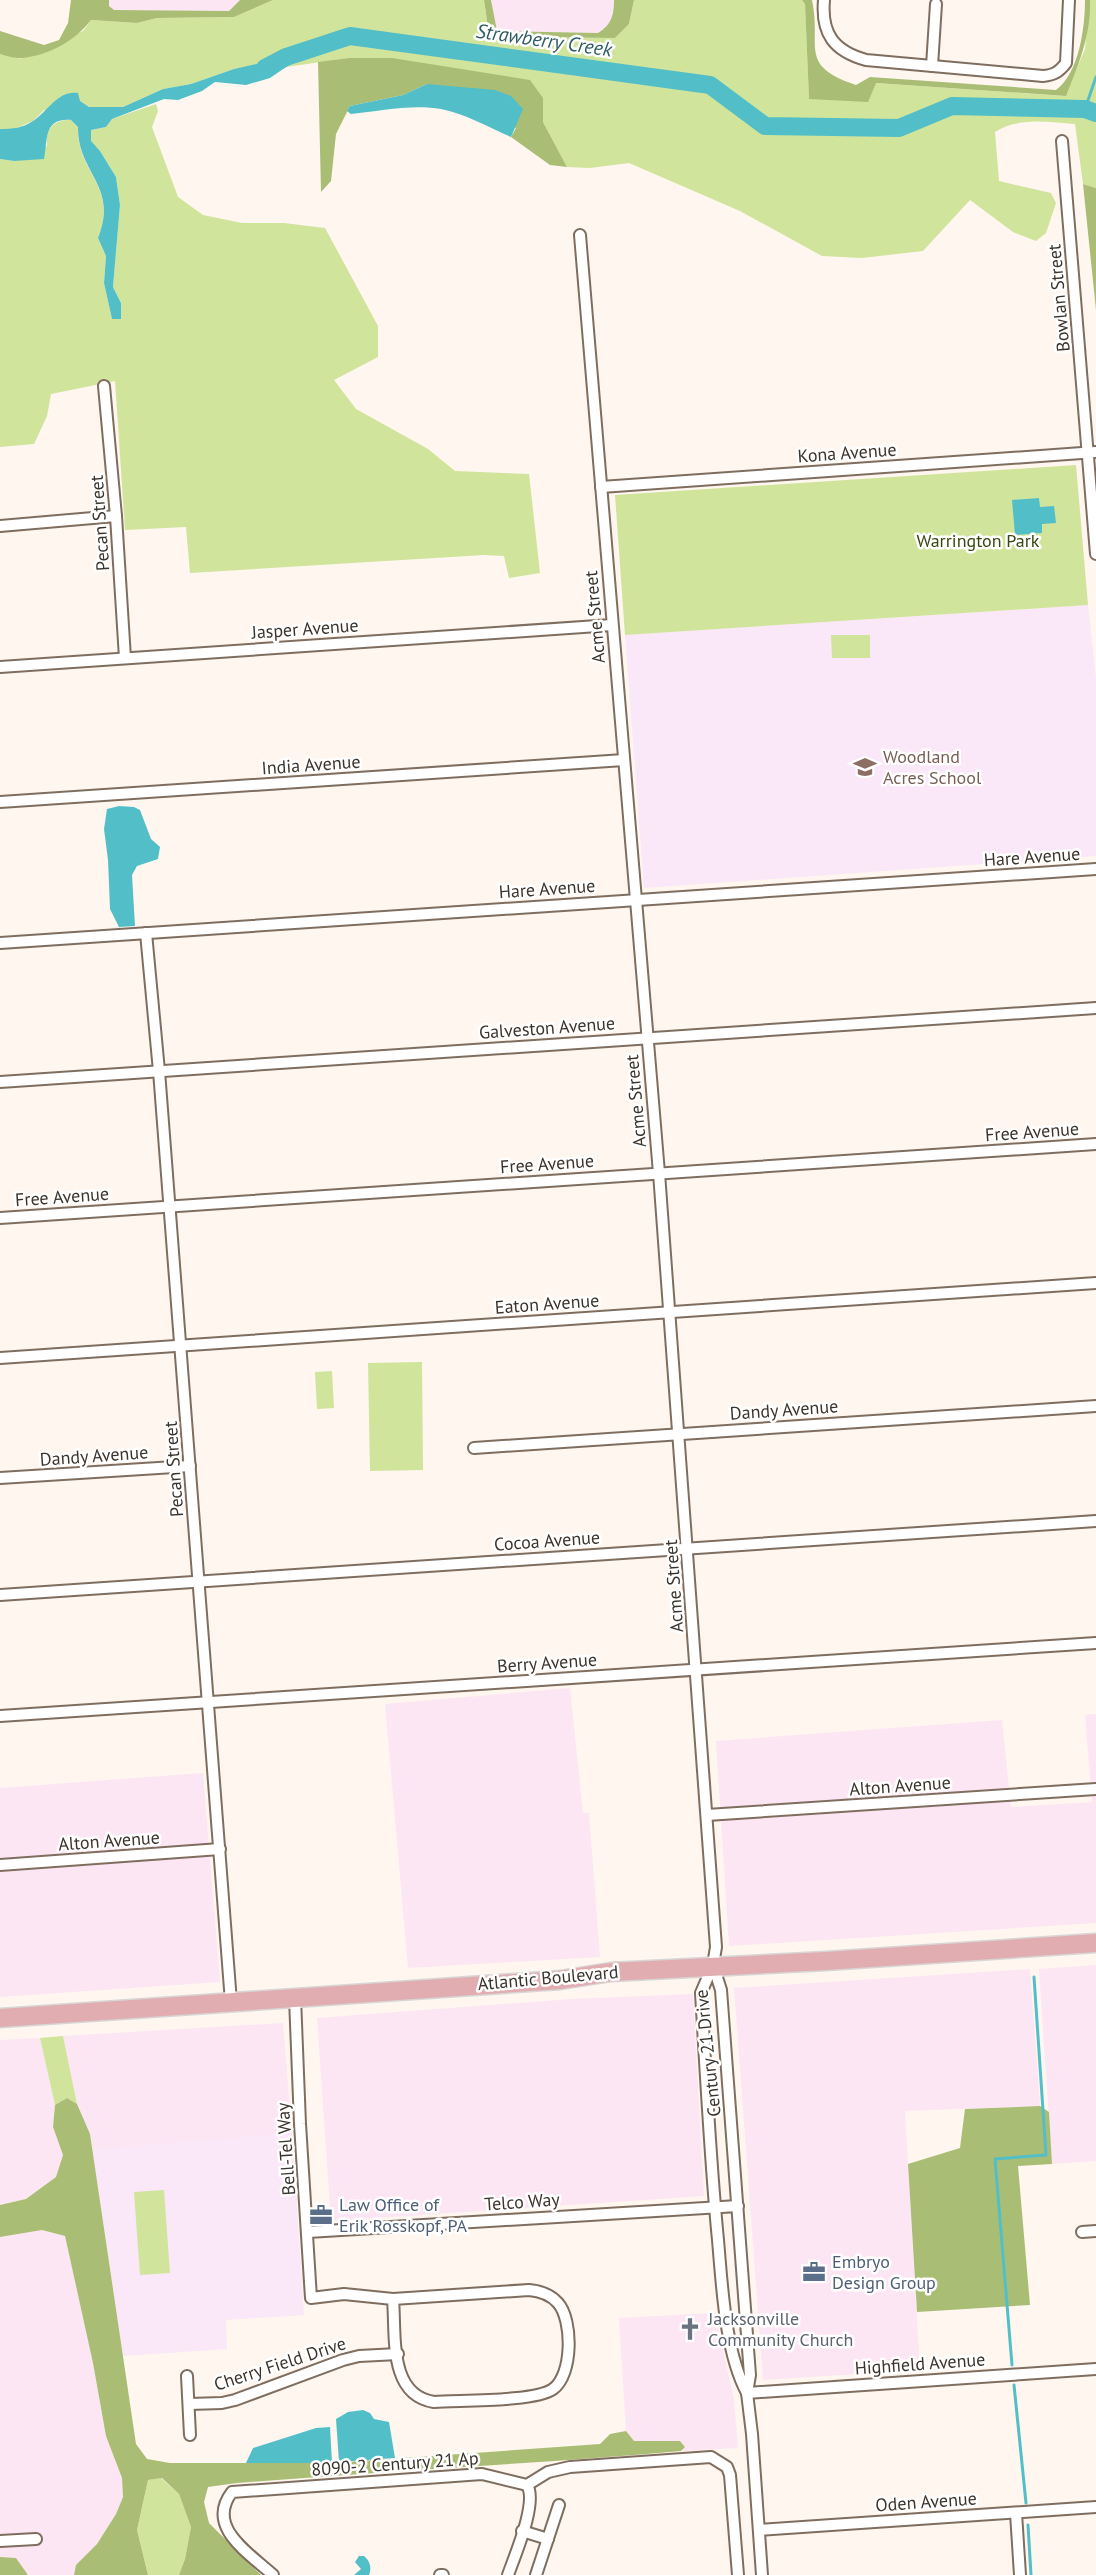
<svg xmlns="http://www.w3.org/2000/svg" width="1096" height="2575" font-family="'PT Sans',sans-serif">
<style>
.commercial{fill:#fde6f4}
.education{fill:#fae7f7}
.green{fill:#d0e49b}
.forest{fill:#aabd74}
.water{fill:#52bfc8}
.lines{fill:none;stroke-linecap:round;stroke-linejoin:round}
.stream{stroke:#52bfc8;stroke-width:3}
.river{stroke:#52bfc8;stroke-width:18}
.minor-casing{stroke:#7f6e5f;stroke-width:14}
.primary-casing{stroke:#d8d6d5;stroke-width:21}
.minor{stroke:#fff;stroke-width:10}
.primary{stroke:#e1adb0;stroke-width:18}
.labels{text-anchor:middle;stroke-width:5;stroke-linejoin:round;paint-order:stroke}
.street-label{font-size:18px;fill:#3b342d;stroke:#fff}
.park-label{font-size:18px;fill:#39450e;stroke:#fff}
.education-label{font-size:18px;fill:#785e54;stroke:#fff;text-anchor:start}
.service-label{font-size:18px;fill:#4e5e75;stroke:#fff;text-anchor:start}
.worship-label{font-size:18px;fill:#5b616d;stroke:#fff;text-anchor:start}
.water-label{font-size:20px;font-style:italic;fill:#2d5c60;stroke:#fff}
</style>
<rect width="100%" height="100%" fill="#fef6ef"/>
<g class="commercial">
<path d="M109 0H240L229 11 113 10 109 6Z"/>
<path d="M491 0H614V14L608 26 598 33 496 31Z"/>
<path d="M570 1688 583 1813H589L600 1957 408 1968 385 1704Z"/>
<path d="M1096 1714V1923L729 1946 716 1741 1002 1720 1011 1807 1092 1802 1085 1715Z"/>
<path d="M203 1773 220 1982 0 1997V1788Z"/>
<path d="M1096 1965V2161L1052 2164 1039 1969Z"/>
<path d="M1030 1969 1040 2106 905 2111 920 2370 763 2380 734 1988Z"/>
<path d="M693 1994 704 2196 331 2221 317 2018 572 1999Z"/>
<path d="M283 2023 292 2135 92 2149 90 2134 77 2104 63 2036Z"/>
<path d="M40 2038 55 2105 53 2127 63 2155 56 2177 26 2199 0 2205V2040Z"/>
<path d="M42 2230 65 2236 93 2363 106 2436 122 2478 123 2497 116 2514 97 2544 76 2565 74 2575H28L16 2558 0 2557V2237Z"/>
<path d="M715 2313 734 2400 738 2448 681 2451 685 2447 680 2441H634L626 2431 619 2318Z"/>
</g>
<g class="education">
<path d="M1088 605 1096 678V856L644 888 625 635Z"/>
<path d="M292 2133 304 2315 226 2320 227 2349 123 2356 92 2149Z"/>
</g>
<g class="green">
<path d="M273 0H484L489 34 509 37 615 38 629 24 634 0H802L805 4 809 99 875 83 1065 96 1085 49 1090 0H1096V188L1083 184 1075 124C1050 122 1017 117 995 132L999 181 1051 193 1056 203 1046 233 1036 241 1013 232 970 200 923 251 862 258 822 256 740 211 629 163 590 168 567 167 543 122V98L349 58 286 67 285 58 234 69 191 84 163 89 123 107H89L79 101 44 110 33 121 14 129H0V54L21 59 83 31 91 20 137 23 157 18 234 17Z"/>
<path d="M156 104 158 111 152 127 178 197 203 215 242 223H284L325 228 378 326V357L334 380 356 409 428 449 455 471 529 474 540 573 509 578 504 556 484 555 190 573 186 527 125 530 115 381 51 394 47 416 34 444 0 447V159L14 161 47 146C45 129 54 119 71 120L78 127C76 173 119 186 98 238L106 256 104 283 112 319 121 303 113 287 120 205 116 177 100 151 90 141 91 130 106 127 112 119Z"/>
<path d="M1076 465 1088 605 625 635 615 495Z"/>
<path d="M831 635H870V658H832Z"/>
<path d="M422 1362 423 1470 370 1471 368 1363Z"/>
<path d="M332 1371 334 1408 317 1409 315 1372Z"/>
<path d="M63 2036 77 2104 67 2098 55 2105 40 2038Z"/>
<path d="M164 2190 170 2273 140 2275 134 2192Z"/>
<path d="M161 2478 179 2494 191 2527 185 2559 179 2575H148L137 2530 148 2480Z"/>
</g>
<g class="forest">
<path d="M71 0H109V6L114 10 229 11 240 0H273L234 17 157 18 137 23 91 20C75 41 49 55 23 58 16 59 7 56 0 54V31L44 45 59 40 68 23Z"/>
<path d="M484 0H491L497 31 598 33C611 25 614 16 614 0H634L629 24 615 38 509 37 489 34Z"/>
<path d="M802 0H812C822 47 797 65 856 85L870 77 1056 90C1079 73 1085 28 1085 0H1090C1091 35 1079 64 1066 96L876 83 868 102 809 99 805 4Z"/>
<path d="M349 58H392L530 80 543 98V122L567 167 550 165 511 137 516 128 427 84 403 95 350 106 336 134 331 181 321 192 318 62Z"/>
<path d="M1083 184 1096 188V310Z"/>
<path d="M67 2098 77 2104 90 2134 136 2444 147 2459 170 2463H332L600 2444 610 2434 626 2431 634 2441H680L685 2447 681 2451C533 2464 385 2471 237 2483L208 2487 204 2502 209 2523 261 2575H179L185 2559 191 2527 179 2494 162 2478 148 2480 137 2530 148 2575H74L76 2565 97 2544 116 2514 123 2497 122 2478 106 2436 93 2363 65 2236 42 2230 0 2237V2205L26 2199 56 2177 63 2155 53 2127 55 2105Z"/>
<path d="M1040 2106 1049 2112 1052 2164 1018 2166 1030 2305 917 2312 908 2164 960 2148 965 2109Z"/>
<path d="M0 2557 16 2558 28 2575H0Z"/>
</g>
<g class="water">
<path d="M286 57V67L270 78 246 85 215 82 202 91 178 100 164 99 112 119 106 127 91 130V141L100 151 116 177 120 205 113 287 121 303V319H112L104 283 106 256 98 238C119 186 77 173 78 127L71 120C43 118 48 140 44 159L14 161 0 159V129C12 129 23 128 33 121 48 111 58 90 78 93L80 101 89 107H123L163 89 191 84 234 69Z"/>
<path d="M427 84 495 90 511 96 523 109 511 137C488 127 466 114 441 109 412 104 380 111 351 114L347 111 350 106 403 95Z"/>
<path d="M1039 498 1040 507 1054 506 1056 523 1042 524V533L1015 535 1012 500Z"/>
<path d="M119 806 134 807 140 810 151 839 160 847 158 859 137 866 132 875 135 926 119 927 110 909 108 860 104 829 107 809Z"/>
<path d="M363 2410 370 2413 374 2419 389 2422 395 2458 339 2462 336 2419 348 2412Z"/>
<path d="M330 2427 332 2463H246L253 2448 316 2428Z"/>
<path d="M359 2556H364C370 2561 372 2568 369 2575H354L361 2569 355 2562Z"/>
</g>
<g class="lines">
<g class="stream">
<path d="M1085 109 1096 77"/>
<path d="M1012 2365 995 2159 1046 2155 1034 1977"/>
<path d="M1014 2385 1026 2503"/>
<path d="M1028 2525 1031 2575"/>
</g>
<path class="river" d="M265 68 286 57 350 36 710 85 765 126 899 128 952 106 1085 109 1096 113"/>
<g class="minor-casing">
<g id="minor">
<path d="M824 0C821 34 834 51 866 60L1043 76C1054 75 1059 72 1066 63L1069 0"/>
<path d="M932 66 936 4"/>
<path d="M1062 141 1096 554"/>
<path d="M580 235 659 1173 716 1947 713 1965 701 1993C706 2075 710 2158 718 2240 722 2286 725 2352 747 2393"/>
<path d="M104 386 116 516 125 658"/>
<path d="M601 487 1096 452"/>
<path d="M0 526 116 516"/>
<path d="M0 667 612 625"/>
<path d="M0 802 624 760"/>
<path d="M146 933 159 1071 231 2002"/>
<path d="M0 943 1096 869"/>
<path d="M0 1082 1096 1008"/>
<path d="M0 1218 1096 1144"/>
<path d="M0 1358 1096 1283"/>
<path d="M474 1448 1096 1406"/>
<path d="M0 1478 190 1466"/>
<path d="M0 1595 1096 1521"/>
<path d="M0 1716 1096 1643"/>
<path d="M707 1815 1096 1789"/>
<path d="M0 1865 220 1849"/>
<path d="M713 1965 721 1990 750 2375 747 2393 752 2434 762 2575"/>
<path d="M295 1998 300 2124 311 2298 344 2294 393 2299 529 2290C541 2291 550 2294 558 2303 573 2320 573 2375 553 2389 535 2402 459 2400 434 2402 388 2395 396 2335 393 2299"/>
<path d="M308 2232 738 2206"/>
<path d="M1082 2232 1096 2231"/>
<path d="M187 2376 190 2435"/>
<path d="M747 2393 1096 2369"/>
<path d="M189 2404 222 2403 235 2400 343 2360 359 2356 398 2354"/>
<path d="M1016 2513 1020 2575"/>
<path d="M759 2530 1096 2507"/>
<path d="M522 2531 548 2539"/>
<path d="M0 2541 36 2539"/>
<path d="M273 2575C249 2553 205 2527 232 2492L482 2474 527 2485 548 2472 570 2467 711 2457 727 2467 730 2475 738 2575"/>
<path d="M440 2575H443"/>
<path d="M508 2575C515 2555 538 2502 527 2485"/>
<path d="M536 2575 559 2505"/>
</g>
</g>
<g class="primary-casing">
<path id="primary" d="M0 2018 560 1980 611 1972 826 1961 1096 1943"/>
</g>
<use href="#minor" class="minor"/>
<use href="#primary" class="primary"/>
</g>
<defs>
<g id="school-bare" transform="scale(1.8)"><path d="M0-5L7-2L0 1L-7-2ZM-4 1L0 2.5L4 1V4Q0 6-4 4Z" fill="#8d6e63" stroke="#fff" stroke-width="2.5" paint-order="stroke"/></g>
<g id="office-bare" transform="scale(1.8)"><path d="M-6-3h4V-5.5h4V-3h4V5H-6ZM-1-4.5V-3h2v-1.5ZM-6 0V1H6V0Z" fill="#5c6f8a" stroke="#fff" stroke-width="2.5" paint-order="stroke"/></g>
<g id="church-bare" transform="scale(1.8)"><path d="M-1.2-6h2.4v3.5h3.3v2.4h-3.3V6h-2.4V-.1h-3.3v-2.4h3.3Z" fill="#6b7280" stroke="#fff" stroke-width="2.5" paint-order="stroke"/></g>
</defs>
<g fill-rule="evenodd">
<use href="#school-bare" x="865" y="767"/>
<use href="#office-bare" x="321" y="2215"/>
<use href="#office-bare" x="814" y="2272"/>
<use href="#church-bare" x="690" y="2329"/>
</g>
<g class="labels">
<g class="street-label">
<text transform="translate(1059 298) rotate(-95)" y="6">Bowlan Street</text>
<text transform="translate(847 453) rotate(-4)" y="6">Kona Avenue</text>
<text transform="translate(100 523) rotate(-94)" y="6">Pecan Street</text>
<text transform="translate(595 617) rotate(-95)" y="6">Acme Street</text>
<text transform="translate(305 629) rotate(-4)" y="6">Jasper Avenue</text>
<text transform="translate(311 765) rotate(-4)" y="6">India Avenue</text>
<text transform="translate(1032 857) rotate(-4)" y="6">Hare Avenue</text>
<text transform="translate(547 889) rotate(-4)" y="6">Hare Avenue</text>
<text transform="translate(547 1028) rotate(-4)" y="6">Galveston Avenue</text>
<text transform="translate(636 1101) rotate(-95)" y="6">Acme Street</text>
<text transform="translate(1032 1132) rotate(-4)" y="6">Free Avenue</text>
<text transform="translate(547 1164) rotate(-4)" y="6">Free Avenue</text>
<text transform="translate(62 1197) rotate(-4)" y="6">Free Avenue</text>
<text transform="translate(547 1304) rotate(-4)" y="6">Eaton Avenue</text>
<text transform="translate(784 1410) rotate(-4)" y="6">Dandy Avenue</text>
<text transform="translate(94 1456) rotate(-4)" y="6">Dandy Avenue</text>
<text transform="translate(174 1469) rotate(-94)" y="6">Pecan Street</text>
<text transform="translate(547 1541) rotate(-4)" y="6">Cocoa Avenue</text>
<text transform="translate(674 1586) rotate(-94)" y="6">Acme Street</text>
<text transform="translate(547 1663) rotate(-4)" y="6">Berry Avenue</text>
<text transform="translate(900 1786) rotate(-4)" y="6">Alton Avenue</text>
<text transform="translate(109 1841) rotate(-4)" y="6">Alton Avenue</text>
<text transform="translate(548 1978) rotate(-5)" y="6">Atlantic Boulevard</text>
<text transform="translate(708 2053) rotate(-96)" y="6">Century 21 Drive</text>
<text transform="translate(286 2149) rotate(-94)" y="6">Bell-Tel Way</text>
<text transform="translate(522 2202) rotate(-4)" y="6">Telco Way</text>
<text transform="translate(280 2364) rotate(-18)" y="6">Cherry Field Drive</text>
<text transform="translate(920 2364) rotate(-4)" y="6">Highfield Avenue</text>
<text transform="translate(395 2464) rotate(-4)" y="6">8090-2 Century 21 Ap</text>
<text transform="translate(926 2502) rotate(-4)" y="6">Oden Avenue</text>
</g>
<g class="park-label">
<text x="978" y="547">Warrington Park</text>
</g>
<g class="education-label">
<text x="883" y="763">Woodland<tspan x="883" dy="21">Acres School</tspan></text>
</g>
<g class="service-label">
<text x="339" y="2211">Law Office of<tspan x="339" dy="21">Erik Rosskopf, PA</tspan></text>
<text x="832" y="2268">Embryo<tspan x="832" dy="21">Design Group</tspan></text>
</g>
<g class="worship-label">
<text x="708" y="2325">Jacksonville<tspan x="708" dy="21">Community Church</tspan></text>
</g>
<g class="water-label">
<text transform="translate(544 40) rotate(8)" y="7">Strawberry Creek</text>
</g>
</g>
</svg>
